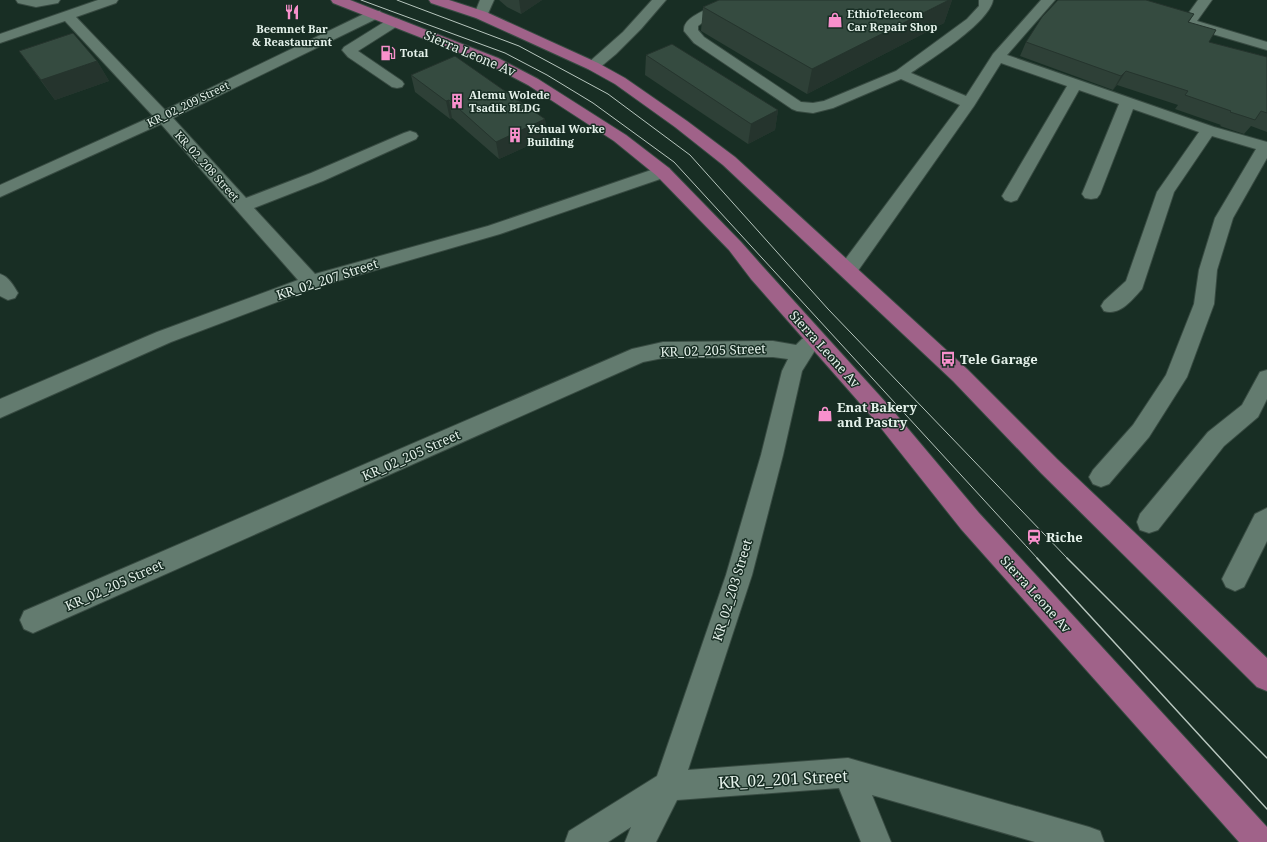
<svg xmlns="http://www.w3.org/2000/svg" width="1267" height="842" font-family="'Noto Serif',serif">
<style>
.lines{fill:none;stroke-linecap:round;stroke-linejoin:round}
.minor-casing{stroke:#384b42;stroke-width:2}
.major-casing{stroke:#384b42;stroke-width:2}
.minor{fill:#637b6f;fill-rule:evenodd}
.major{fill:#a06289;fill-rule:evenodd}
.tram-far1{stroke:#b7c6be;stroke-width:1}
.tram{stroke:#b7c6be;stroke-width:1.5}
.wall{fill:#2e4037}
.shaded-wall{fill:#25342d}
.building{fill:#354b40;stroke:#25342d}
.labels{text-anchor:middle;stroke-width:3;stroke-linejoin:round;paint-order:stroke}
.far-poi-label{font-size:11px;font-weight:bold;fill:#e4f1ea;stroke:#182e24;text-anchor:start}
.far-street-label{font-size:11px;fill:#e4f1ea;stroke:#182e24}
.street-label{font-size:13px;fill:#e4f1ea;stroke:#182e24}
.poi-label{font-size:13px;font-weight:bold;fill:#e4f1ea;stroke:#182e24;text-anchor:start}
.near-street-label{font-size:16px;fill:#e4f1ea;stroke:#182e24}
</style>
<rect width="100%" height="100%" fill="#182e24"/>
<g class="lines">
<g class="minor-casing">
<g id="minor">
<path d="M16 0H60L58 3 36 7 18 3Z"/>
<path d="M98 0H118L116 3 76 17 165 110 370 11H380L382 14 380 17 173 118 246 198 311 173 404 133 410 131 416 133 418 136 416 139 323 181 254 208 315 274 488 226 657 168 663 167 669 168 671 172 669 176 500 234 317 287 171 342 0 418V399L157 332 298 280 161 124 0 197V185L153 116 65 21 0 43V34Z"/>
<path d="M480 0H494L486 18H476L474 15Z"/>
<path d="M652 0H666L641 29 616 54 598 69 593 70 588 69 586 66 588 63 623 32Z"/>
<path d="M730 0H748L746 3 706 20 698 26V30L704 37 801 102 813 103 824 101 896 71 967 19 979 6V0H993C989 23 931 59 911 73L966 96 993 54 1041 0H1055L1007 55 1214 127 1267 142V158L1233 218 1217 270 1214 304 1187 377 1149 437 1109 484 1101 487 1093 484 1089 477 1093 470 1133 425 1166 375 1194 304 1199 270 1215 218 1256 149 1212 136 1174 192 1142 289C1132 300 1120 316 1104 311L1101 306 1104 301 1126 281 1157 192 1199 132 1133 109 1100 194 1097 198 1091 199 1085 198 1082 194 1119 104 1079 90 1017 200 1011 202 1005 200 1002 196 1067 86 1001 63 974 106 855 275 848 277 841 275 839 270 841 265 960 105 901 79 833 108 813 113 797 111 792 109 694 43 684 31C684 30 684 26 685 25 689 14 720 4 730 0Z"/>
<path d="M1105 0H1126L1185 18 1198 0H1212L1197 21 1267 42V50L1107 3Z"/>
<path d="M394 18 399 19 401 22 399 25 358 51 402 81 404 84 402 87 397 88 392 87 348 57 342 50 344 47 389 19Z"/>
<path d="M0 274C9 277 13 285 18 293L15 298 8 300 0 296Z"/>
<path d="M809 336 816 339 819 344 802 371 783 455 752 575 688 770 848 758 1089 827 1100 831 1104 842H1035L872 795 891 842H861L839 788 677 800 656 842H625L631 827 608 842H565L569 831 657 776 726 575 761 455 782 371 788 359 773 357 663 358 643 362 42 629 33 633 24 629 20 620 24 611 632 349 663 342 773 341 796 345 802 339Z"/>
<path d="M1267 370V399L1258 417 1224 446 1158 530 1149 533 1140 530 1137 522 1140 514 1208 432 1242 405 1260 372Z"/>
<path d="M1267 508V541L1244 587 1235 591 1226 587 1222 579 1226 571 1255 514Z"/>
</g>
</g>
<g class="major-casing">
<g id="major">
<path d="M331 0H350L498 58 538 79 626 135 669 168 741 242 765 269 889 406 979 513 1267 827V842H1239L961 529 873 418 751 279 729 250 657 176 614 141 528 85 488 64 333 3Z"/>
<path d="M429 0H449L486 12 598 63 625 78 687 121 735 157 967 369 1057 459 1267 658V691L1257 687 1041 473 953 381 723 165 675 127 615 84 588 69 476 18 431 3Z"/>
</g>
</g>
<use href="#minor" class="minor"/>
<use href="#major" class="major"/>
<g class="tram-far1">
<path d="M361 0 505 53 547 75 593 103 674 162 1038 559"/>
<path d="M397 0 519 46 608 94 690 155 828 309 1068 559"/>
</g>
<g class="tram">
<path d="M1037 558 1267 809"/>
<path d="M1067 558 1267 758"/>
</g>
</g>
<g class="wall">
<path d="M499 0H542L521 14 507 7Z"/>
<path d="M719 0H952L944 23 807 94 701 31 703 7Z"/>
<path d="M1194 14 1189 22 1209 42 1267 57V132L1251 126 1244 134 1220 126 1221 125 1175 109 1178 105 1117 85 1113 90 1020 56 1026 42Z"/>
<path d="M19 51 97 61 109 81 55 100Z"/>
<path d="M646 55 778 110 775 130 748 144 645 75Z"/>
<path d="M411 75 545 119 547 137 499 159 452 118 450 119 415 92Z"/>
</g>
<g class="shaded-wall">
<path d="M519 0H542L521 14Z"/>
<path d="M949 0H952L944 23 807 94 812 69Z"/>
<path d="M97 61 109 81 55 100 41 80Z"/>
<path d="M1126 71 1117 85 1113 90 1121 76Z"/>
<path d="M449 100 452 118 450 119 446 101Z"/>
<path d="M778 110 775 130 748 144 751 124Z"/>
<path d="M545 119 547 137 499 159 496 142Z"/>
</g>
<g class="building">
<path d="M719 0H949L812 69 703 7Z"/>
<path d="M1058 0H1146L1194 14 1188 22 1216 30 1209 42 1267 57V113L1261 111 1255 120 1243 116 1230 112 1231 111 1185 95 1188 91 1126 71 1121 76 1026 42 1042 17Z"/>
<path d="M73 33 97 61 41 80 19 51Z"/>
<path d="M672 44 778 110 751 124 646 55Z"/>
<path d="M455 56 545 119 496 142 449 100 446 101 411 75Z"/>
</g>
<defs>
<g id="restaurant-bare" transform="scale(1.2)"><path d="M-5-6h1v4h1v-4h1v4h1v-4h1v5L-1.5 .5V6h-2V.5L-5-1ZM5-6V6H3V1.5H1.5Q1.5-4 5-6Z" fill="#f890cc" stroke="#182e24" stroke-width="2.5" paint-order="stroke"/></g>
<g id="shop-bare" transform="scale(1.2)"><path d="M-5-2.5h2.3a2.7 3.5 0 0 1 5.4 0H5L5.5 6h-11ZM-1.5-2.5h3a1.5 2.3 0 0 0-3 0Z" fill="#f890cc" stroke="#182e24" stroke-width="2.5" paint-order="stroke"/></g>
<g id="fuel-bare" transform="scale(1.2)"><path d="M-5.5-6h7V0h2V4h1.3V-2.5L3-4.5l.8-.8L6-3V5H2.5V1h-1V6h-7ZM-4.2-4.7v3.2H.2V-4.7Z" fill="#f890cc" stroke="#182e24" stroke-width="2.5" paint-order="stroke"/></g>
<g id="building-bare" transform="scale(1.2)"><path d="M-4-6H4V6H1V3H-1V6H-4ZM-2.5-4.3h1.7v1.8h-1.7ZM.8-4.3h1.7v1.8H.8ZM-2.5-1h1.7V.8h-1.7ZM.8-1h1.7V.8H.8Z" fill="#f890cc" stroke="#182e24" stroke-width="2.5" paint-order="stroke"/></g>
<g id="bus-bare" transform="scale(1.2)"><path d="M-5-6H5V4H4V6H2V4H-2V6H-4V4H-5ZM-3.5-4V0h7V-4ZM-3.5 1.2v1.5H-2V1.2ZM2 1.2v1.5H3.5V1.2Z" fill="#f890cc" stroke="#182e24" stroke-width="2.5" paint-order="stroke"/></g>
<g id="station-bare" transform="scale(1.2)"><path d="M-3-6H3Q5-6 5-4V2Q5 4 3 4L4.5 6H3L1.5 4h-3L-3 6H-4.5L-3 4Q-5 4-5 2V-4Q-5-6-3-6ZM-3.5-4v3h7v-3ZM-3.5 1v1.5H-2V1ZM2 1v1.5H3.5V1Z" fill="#f890cc" stroke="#182e24" stroke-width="2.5" paint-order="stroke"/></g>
</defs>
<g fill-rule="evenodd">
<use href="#restaurant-bare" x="292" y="12"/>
<use href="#shop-bare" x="835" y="20"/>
<use href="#fuel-bare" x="388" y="53"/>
<use href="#building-bare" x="457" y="101"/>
<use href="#building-bare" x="515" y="135"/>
<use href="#bus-bare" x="948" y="359"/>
<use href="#shop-bare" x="825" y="414"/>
<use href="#station-bare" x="1034" y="537"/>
</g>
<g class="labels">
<g class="far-poi-label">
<text x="847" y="18">EthioTelecom<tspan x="847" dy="13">Car Repair Shop</tspan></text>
<text x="292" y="33" text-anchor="middle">Beemnet Bar<tspan x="292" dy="13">&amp; Reastaurant</tspan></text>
<text x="400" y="57">Total</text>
<text x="469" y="99">Alemu Wolede<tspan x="469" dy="13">Tsadik BLDG</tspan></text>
<text x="527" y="133">Yehual Worke<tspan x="527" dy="13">Building</tspan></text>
</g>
<g class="far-street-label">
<text transform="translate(188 104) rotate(-26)" y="4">KR_02_209 Street</text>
<text transform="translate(207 166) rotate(48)" y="4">KR_02_208 Street</text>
</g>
<g class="street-label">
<text transform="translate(470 53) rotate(23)" y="5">Sierra Leone Av</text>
<text transform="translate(327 279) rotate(-18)" y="5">KR_02_207 Street</text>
<text transform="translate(825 349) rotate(48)" y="5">Sierra Leone Av</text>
<text transform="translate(713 350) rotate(-2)" y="5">KR_02_205 Street</text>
<text transform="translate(411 455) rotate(-24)" y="5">KR_02_205 Street</text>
<text transform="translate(114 585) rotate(-24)" y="5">KR_02_205 Street</text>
<text transform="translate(732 590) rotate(-73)" y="5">KR_02_203 Street</text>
<text transform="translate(1036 594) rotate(48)" y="5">Sierra Leone Av</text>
</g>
<g class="poi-label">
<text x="960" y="364">Tele Garage</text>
<text x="837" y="412">Enat Bakery<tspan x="837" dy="15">and Pastry</tspan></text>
<text x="1046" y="542">Riche</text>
</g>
<g class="near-street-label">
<text transform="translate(783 779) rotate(-3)" y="6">KR_02_201 Street</text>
</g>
</g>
</svg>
